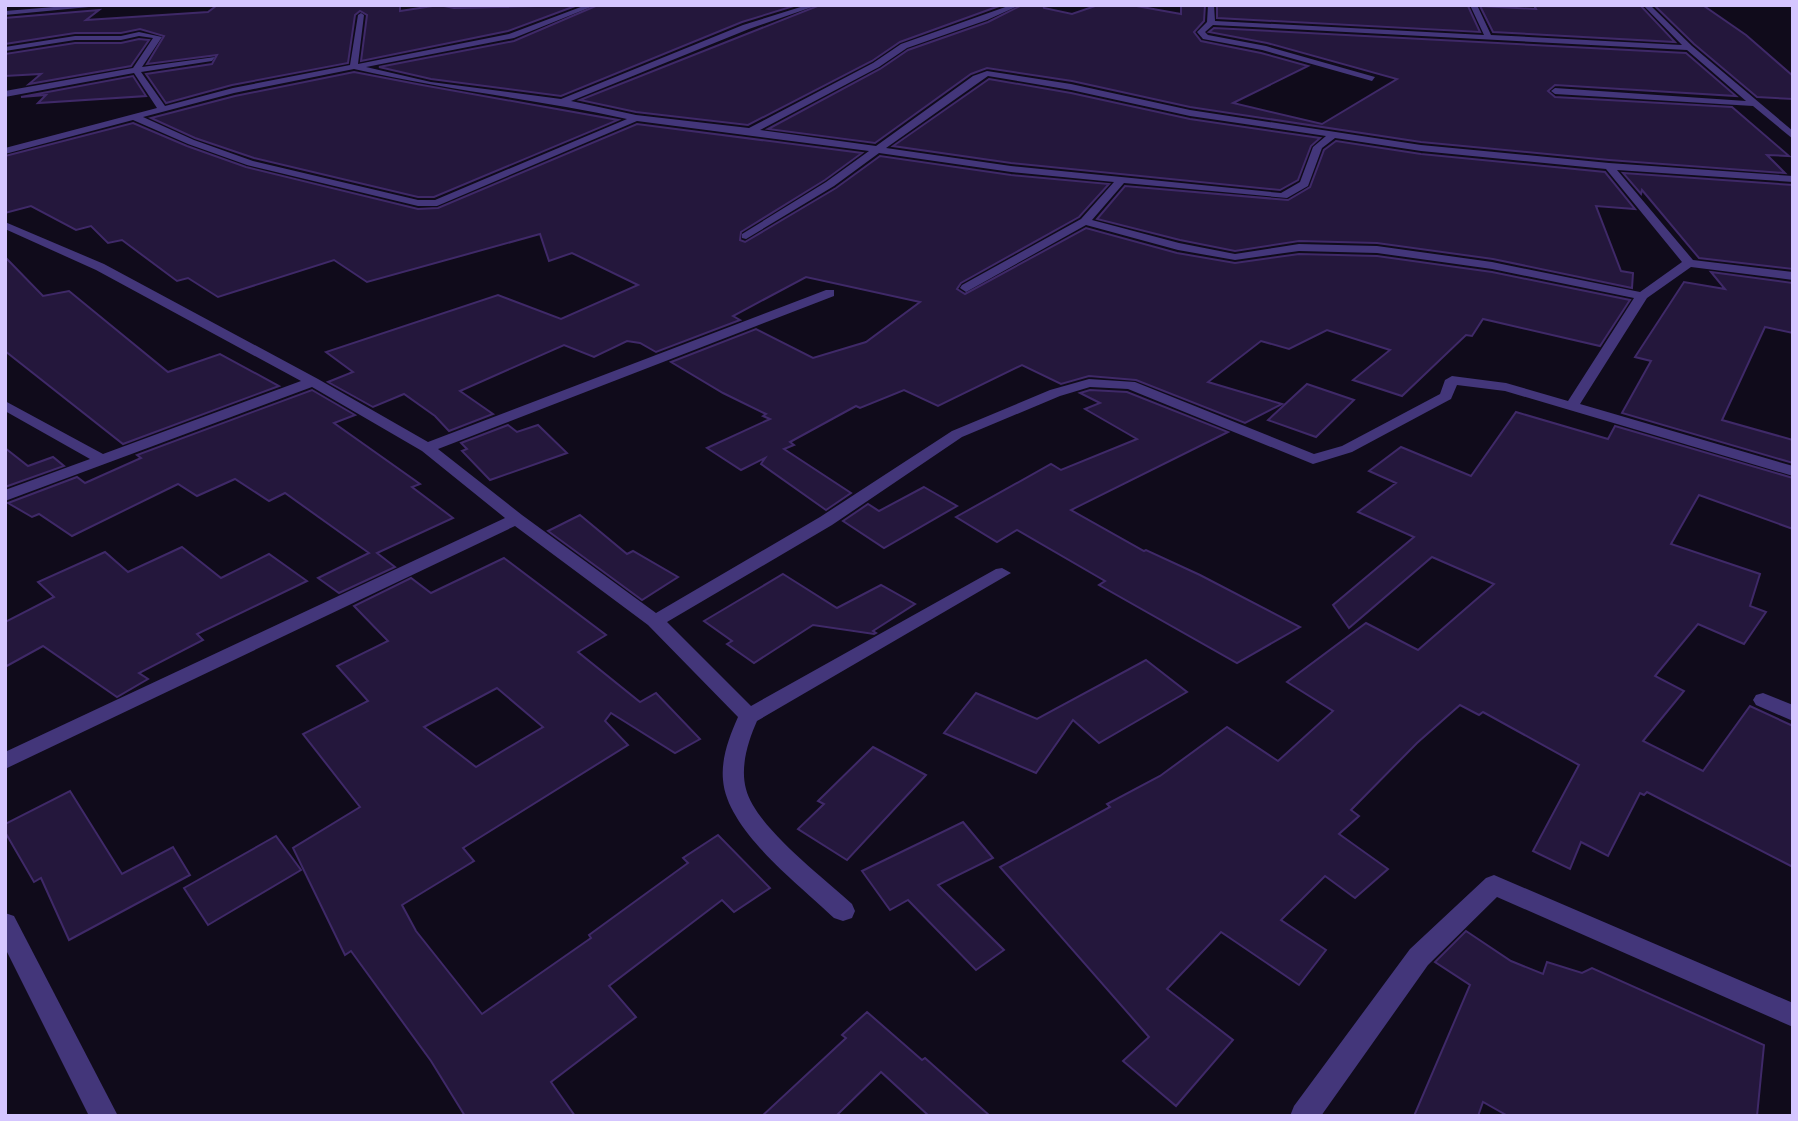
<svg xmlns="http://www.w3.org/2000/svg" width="1798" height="1121" font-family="Signika,sans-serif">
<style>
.building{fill:#24173c;stroke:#3f2968;stroke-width:2;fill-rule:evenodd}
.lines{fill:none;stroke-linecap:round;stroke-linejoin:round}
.minor{fill:#43367a;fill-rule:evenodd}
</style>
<rect width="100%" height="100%" fill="#100b1b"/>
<g class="building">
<path d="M400 5V11L439 5 454 8 578 5 508 31 361 61 367 15 360 11 355 15 348 63 232 85 166 103 146 74 212 64 217 55 147 64 164 36 140 29 121 33H75L5 44V18L99 10 86 20 208 12 216 6Z"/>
<path d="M598 5H797L742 22 561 96 431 79 379 67 514 41Z"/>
<path d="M820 5H1002L900 42 872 61 748 125 636 112 580 100Z"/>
<path d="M1022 5H1043L1044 8 1072 14 1098 5H1131L1181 14V5H1205L1204 21 1194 32 1201 41 1261 53 1308 66 1233 103 1322 124 1397 79 1267 43 1209 32 1214 28 1686 53 1736 96 1555 85 1548 91 1555 97 1732 107 1789 156 1767 155 1785 173 1609 160 1421 142 1190 107 1072 81 987 68 971 74 875 143 768 129 880 69 908 50 988 22Z"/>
<path d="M1217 5 1468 6 1480 32 1217 18Z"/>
<path d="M1534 5H1640L1675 42 1493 32 1480 6 1536 9Z"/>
<path d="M1654 5 1704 6 1746 35 1793 76V99L1757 97 1694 44Z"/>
<path d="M139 39 149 40 131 66 29 84 41 74 5 76V54L75 43H121Z"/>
<path d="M354 72 422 85 618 120 434 197H418L254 158 195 138 151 118 235 96Z"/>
<path d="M133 76 146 96 38 103 46 95 21 97Z"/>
<path d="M989 79 1071 93 1190 119 1320 138 1311 146 1298 180 1280 190 1011 163 893 146Z"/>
<path d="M133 123 187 146 246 167 418 209 438 208 637 124 862 153 825 180 741 232 740 240 745 242 836 188 880 156 1011 175 1109 184 1079 217 961 283 957 289 965 294 1086 228 1177 253 1235 263 1299 254 1377 256 1492 272 1630 300 1600 346 1483 319 1472 336 1466 335 1402 396 1353 380 1390 350 1327 330 1289 349 1261 341 1208 382 1282 404 1245 423 1136 380 1089 376 1061 384 1022 365 938 406 904 390 860 408 856 406 790 442 794 445 784 449 851 493 826 510 761 464 765 458 741 470 707 448 770 419 763 416 766 414 723 393 671 362 756 329 813 358 866 342 920 302 806 277 733 316 740 320 656 352 640 343 627 341 594 357 564 345 460 391 493 414 449 431 435 416 404 394 373 407 328 382 353 372 326 352 498 295 561 319 638 285 572 253 549 261 540 234 367 282 334 260 218 297 188 278 177 281 122 240 108 243 91 226 76 230 31 206 5 213V156Z"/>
<path d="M1336 141 1421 154 1605 172 1635 209 1596 206 1621 271 1633 273 1632 288 1493 259 1377 243 1299 241 1235 251 1180 240 1097 219 1125 186 1288 200 1310 187 1324 150Z"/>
<path d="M1623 173 1793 185V269L1699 258 1642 190 1641 194Z"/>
<path d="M5 257 43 296 69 291 168 372 220 354 279 386 123 444 5 351Z"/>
<path d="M1711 272 1793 283V333L1765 327 1722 420 1793 440V463L1622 413 1651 361 1635 357 1684 282 1725 289Z"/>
<path d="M1307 384 1354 400 1316 437 1268 420Z"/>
<path d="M312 390 355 415 334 423 420 484 412 487 453 518 377 553 395 567 339 593 318 578 369 553 285 493 269 501 235 479 197 496 178 484 72 536 39 514 32 517 8 503 77 477 85 483 141 458 137 455Z"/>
<path d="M1090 390 1127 392 1228 432 1071 510 1144 551 1146 550 1200 575 1300 627 1237 663 1099 585 1105 581 1017 530 997 542 956 517 1051 464 1061 470 1137 439 1085 409 1100 403 1080 393Z"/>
<path d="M1516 412 1608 439 1615 426 1793 478V529L1699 495 1671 544 1760 574 1750 606 1766 612 1744 644 1698 624 1655 676 1684 691 1643 741 1703 771 1750 706 1793 726V867L1647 792 1644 795 1640 793 1608 856 1581 842 1570 869 1533 851 1579 765 1483 712 1479 715 1460 705 1417 743 1351 810 1359 816 1339 834 1388 869 1355 898 1325 876 1281 920 1326 950 1299 985 1221 932 1167 989 1233 1040 1176 1106 1123 1061 1149 1037 1000 867 1110 807 1107 804 1160 776 1227 727 1278 761 1333 711 1287 682 1366 623 1418 650 1494 584 1432 557 1349 628 1333 605 1414 537 1358 512 1396 483 1369 471 1401 447 1471 476Z"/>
<path d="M508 425 517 432 538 425 567 453 490 480 462 451 467 449 461 443Z"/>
<path d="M5 448 28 466 53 457 64 466 5 487Z"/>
<path d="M924 487 957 506 884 548 843 521 868 504 879 511Z"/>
<path d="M580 515 627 554 633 551 678 577 642 600 548 531Z"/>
<path d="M182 547 221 578 269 554 307 581 197 634 203 640 139 673 148 679 117 697 43 646 5 667V622L54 597 38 582 105 552 128 572Z"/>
<path d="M504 558 606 635 578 652 640 702 656 693 700 739 675 753 611 713 605 721 628 745 463 848 474 861 402 905 416 931 482 1014 591 938 589 935 688 863 683 858 718 835 770 888 734 912 722 900 609 986 636 1017 551 1082 575 1116H465L431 1061 351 951 345 955 293 848 360 807 303 734 368 701 337 666 388 641 354 606 411 578 431 593ZM497 688 543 727 476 767 424 727Z"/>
<path d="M783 574 837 608 881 585 915 604 873 631 876 633 874 634 813 625 754 663 727 644 732 641 704 621Z"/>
<path d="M1146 660 1187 692 1099 743 1073 720 1036 773 944 733 976 693 1037 719Z"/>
<path d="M873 747 926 775 847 860 798 829 824 804 818 801Z"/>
<path d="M70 791 122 874 173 847 190 875 69 940 41 878 34 882 5 832V824Z"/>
<path d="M963 822 993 858 938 885 1004 950 976 970 908 900 890 910 862 871Z"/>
<path d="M276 836 301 870 208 925 184 888Z"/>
<path d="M1466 931 1511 961 1543 974 1547 962 1582 973 1592 968 1764 1045 1757 1116H1508L1483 1102 1478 1116H1414L1470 985 1435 962Z"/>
<path d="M867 1012 922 1060 925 1058 990 1116H929L881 1072 836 1116H762L846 1038 842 1035Z"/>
</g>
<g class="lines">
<g class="minor">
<path d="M78 5H110L5 15V11Z"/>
<path d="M586 5H596L514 38 366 67 431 82 561 99 743 25 807 5H818L749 29 571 101 636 115 749 128 873 63 901 44 1011 5H1020L987 20 907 48 879 67 760 130 876 146 973 76 987 71 1071 84 1190 110 1421 145 1609 163 1793 176V182L1617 170 1693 260 1793 272V280L1691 267 1647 298 1580 404 1793 466V476L1505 391 1457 385 1451 399 1352 452 1313 464 1128 389 1090 387 1060 396 962 437 832 525 667 622 751 706 996 569 1002 568 1011 573 757 721C748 741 740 767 746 789 755 826 823 877 852 904L855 911 852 918 843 921 834 918C800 885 727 831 723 780 721 759 729 737 738 717L648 625 515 526 5 769V752L505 518 422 451 312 387 5 501V490L90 459 5 411V401L103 454 301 381 96 270 5 229V222L104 264 318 379 428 442 826 290H834V296L438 449 522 515 656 613 820 517 952 431 1050 390 1089 379 1135 382 1314 454 1342 446 1440 394 1445 380 1452 376 1506 383 1568 401 1634 298 1492 269 1377 253 1299 251 1235 260 1178 250 1086 225 966 292 960 288 962 285 1081 219 1114 182 1011 172 879 153 834 186 746 239 742 238V234L826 182 869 151 637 121 437 206H418L247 165 188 144 133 120 5 154V148L157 108 134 73 5 97V91L133 68 153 38 139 36 121 40H75L5 51V47L75 36H121L139 32 162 37 142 67 215 57 212 61 141 72 165 106 233 88 350 65 358 15 361 13 364 15 358 64 509 34ZM354 69C445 90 536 99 627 119L435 200H418L253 161 194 140 143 117 234 93ZM988 76 1071 90 1190 116 1326 136 1313 147 1300 182 1281 193 1011 166 886 148ZM1335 138 1421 151 1606 169 1682 262 1640 292 1492 262 1377 246 1299 244 1235 254 1179 243 1092 220 1124 183 1287 198 1308 186 1322 148Z"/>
<path d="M1208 5H1214L1215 21 1484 35 1470 5H1477L1491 35 1682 45 1643 5H1650L1692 46 1793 131V139L1753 106 1555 94 1551 91 1555 88 1746 101 1687 50 1213 25 1205 32 1208 35 1266 46 1375 77 1372 81 1262 50 1203 39 1197 32 1207 22Z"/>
<path d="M1763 693 1793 705V721L1756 705 1753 700 1756 695Z"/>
<path d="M1494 875 1793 1003V1027L1497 897 1428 965 1321 1116H1290L1294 1106 1410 949 1486 878Z"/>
<path d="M5 913 14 916 118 1116H89L5 948Z"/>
</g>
</g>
<rect width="1798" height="1121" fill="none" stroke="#d5c6ff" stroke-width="14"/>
</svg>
